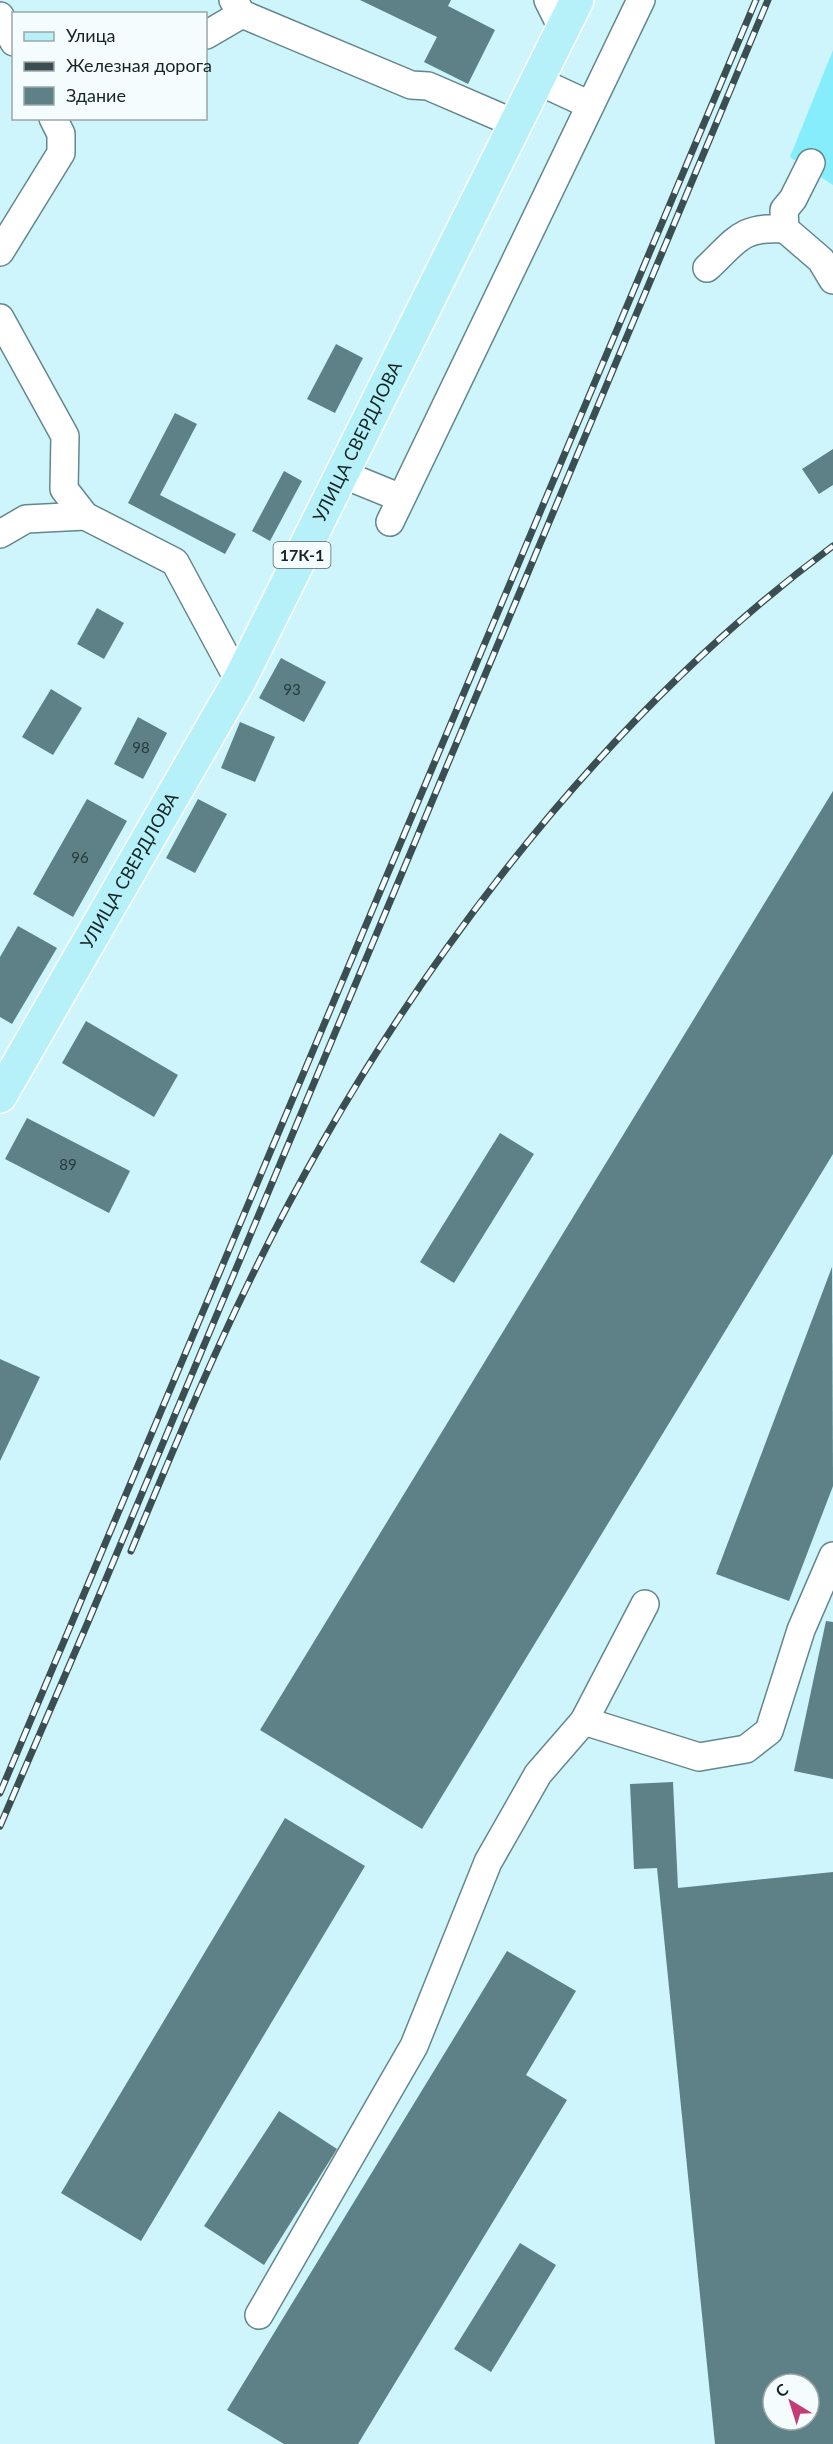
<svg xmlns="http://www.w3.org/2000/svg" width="833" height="2444" font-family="Lato,sans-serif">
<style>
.green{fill:#86edfc}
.building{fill:#5d8186;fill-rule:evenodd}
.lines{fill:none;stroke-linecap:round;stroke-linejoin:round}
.minor-casing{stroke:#63878c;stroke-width:30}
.major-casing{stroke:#fff;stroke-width:36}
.minor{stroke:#fff;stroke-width:27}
.major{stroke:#b6f1f9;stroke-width:33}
.rail-casing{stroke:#3b4f52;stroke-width:7}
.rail{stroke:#f4fcfd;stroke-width:4.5;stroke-dasharray:14;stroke-linecap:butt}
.labels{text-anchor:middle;stroke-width:5;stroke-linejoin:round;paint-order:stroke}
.number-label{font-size:15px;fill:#273b3e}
.shield{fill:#f4fcfd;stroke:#586566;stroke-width:1.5}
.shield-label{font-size:16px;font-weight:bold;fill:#152426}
.street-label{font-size:18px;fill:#152426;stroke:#f4fcfd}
</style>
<rect width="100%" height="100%" fill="#cef5fb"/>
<path class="green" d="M833 50V185L790 157Z"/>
<g class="building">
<path d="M360 0H451L448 6 495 30 468 84 424 62 437 37Z"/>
<path d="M336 344 363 358 335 413 307 399Z"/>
<path d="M175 413 197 424 160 495 236 534 225 554 128 503Z"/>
<path d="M833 449V485L819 494 802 469Z"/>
<path d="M284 471 302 481 270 541 252 531Z"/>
<path d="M97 608 124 623 104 659 77 644Z"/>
<path d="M281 658 326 682 304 722 259 698Z"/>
<path d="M51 689 82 708 53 755 22 737Z"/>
<path d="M138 717 167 733 143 779 114 764Z"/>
<path d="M240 722 275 737 255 782 221 768Z"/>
<path d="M833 791V1154L422 1829 260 1730Z"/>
<path d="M87 799 127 821 73 917 33 894Z"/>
<path d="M198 799 227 814 195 873 166 858Z"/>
<path d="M18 926 57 948 12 1024 0 1017V957Z"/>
<path d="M86 1021 178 1075 154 1117 62 1063Z"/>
<path d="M27 1118 130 1171 109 1213 5 1159Z"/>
<path d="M500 1133 534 1154 454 1283 420 1262Z"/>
<path d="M832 1267 833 1486 789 1601 716 1574Z"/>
<path d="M0 1359 40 1377 0 1461Z"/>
<path d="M826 1621 833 1622V1779L794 1771Z"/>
<path d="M673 1782 678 1888 833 1872V2444H715L657 1868 634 1869 630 1784ZM773 2384H809V2420H773Z"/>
<path d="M285 1818 365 1866 141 2241 61 2193Z"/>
<path d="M507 1951 576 1991 526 2075 567 2100 358 2444H284L227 2410Z"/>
<path d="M279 2111 337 2149 264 2265 204 2226Z"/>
<path d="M520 2243 556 2265 491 2372 454 2349Z"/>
</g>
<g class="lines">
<g class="minor-casing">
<g id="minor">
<path d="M233 0 242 14 411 85 428 86 516 124"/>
<path d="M548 0 563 30"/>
<path d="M0 16 14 42"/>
<path d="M206 35 242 14"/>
<path d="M538 81 590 105"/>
<path d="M811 163 793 199 784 210 785 229 821 260 833 280"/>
<path d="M0 252 61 153V134L53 118"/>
<path d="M707 268C737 240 741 226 785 229"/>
<path d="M0 318 65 436 64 489 85 516"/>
<path d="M342 474 401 498"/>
<path d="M390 522 641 0"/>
<path d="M0 534 26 519 85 516 175 562 239 681"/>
<path d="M584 1721 699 1757 746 1749 769 1731 801 1630 833 1556"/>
<path d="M259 2315 414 2046 488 1862 538 1774 584 1721 645 1604"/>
</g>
</g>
<g class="major-casing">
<g id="major">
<path id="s1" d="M0 1096 239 681 577 0"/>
</g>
</g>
<use href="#minor" class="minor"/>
<use href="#major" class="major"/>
<g class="rail-casing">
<g id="rail">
<path d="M131 1551C169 1460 206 1370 249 1282 383 1005 585 730 833 546"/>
<path d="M0 1793 756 0"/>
<path d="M0 1826 88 1622 768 0"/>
</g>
</g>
<use href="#rail" class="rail"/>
</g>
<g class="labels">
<g class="number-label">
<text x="292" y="695">93</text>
<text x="141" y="753">98</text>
<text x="80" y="863">96</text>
<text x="68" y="1170">89</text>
</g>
<rect class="shield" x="273.5" y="542" width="57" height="26" rx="4.5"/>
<g class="shield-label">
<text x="302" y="561">17К-1</text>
</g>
<g class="street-label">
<text dy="6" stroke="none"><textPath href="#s1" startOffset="746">УЛИЦА СВЕРДЛОВА</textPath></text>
<text dy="6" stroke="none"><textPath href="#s1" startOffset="260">УЛИЦА СВЕРДЛОВА</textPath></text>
</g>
</g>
<rect x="12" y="12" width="195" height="108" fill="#f4fcfd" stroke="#9ba6a7" stroke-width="1.5"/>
<rect x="24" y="32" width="30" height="9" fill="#b6f1f9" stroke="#9ba6a7" stroke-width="1.5"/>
<text x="66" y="42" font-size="18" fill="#152426">Улица</text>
<rect x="24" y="62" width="30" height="9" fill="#3b4f52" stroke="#9ba6a7" stroke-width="1.5"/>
<text x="66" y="72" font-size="18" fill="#152426">Железная дорога</text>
<rect x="24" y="87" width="30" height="18" fill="#5d8186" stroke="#9ba6a7" stroke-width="1.5"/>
<text x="66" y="102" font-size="18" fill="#152426">Здание</text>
<g transform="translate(791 2402) rotate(322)"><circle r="28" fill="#f4fcfd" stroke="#9ba6a7" stroke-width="1.5"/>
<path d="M0-4.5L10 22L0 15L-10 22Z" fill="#c43b78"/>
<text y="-9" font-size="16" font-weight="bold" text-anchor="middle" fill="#152426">С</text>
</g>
</svg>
